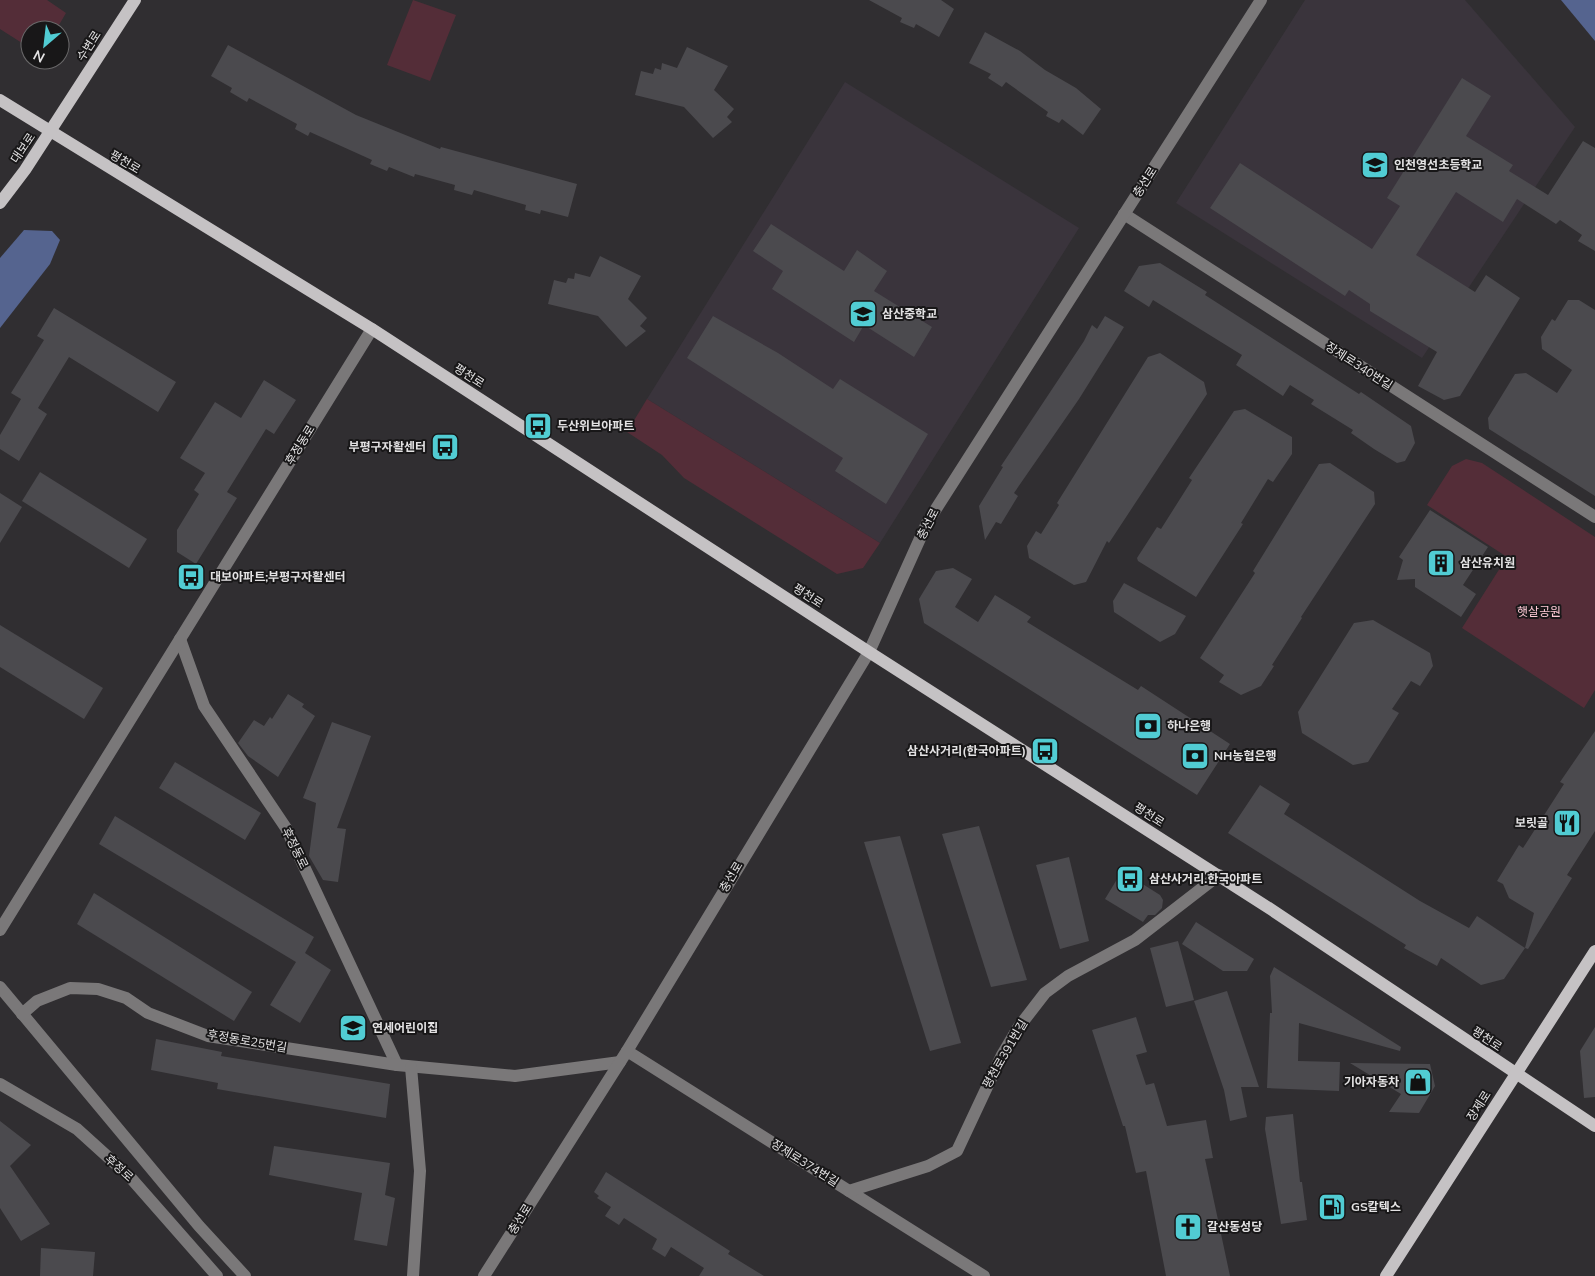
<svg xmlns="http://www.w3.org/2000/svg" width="1595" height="1276" font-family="Mulish,'Noto Sans KR',sans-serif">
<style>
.built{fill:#3a343c}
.green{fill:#542d38}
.water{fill:#55648f}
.building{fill:#4b4a4e}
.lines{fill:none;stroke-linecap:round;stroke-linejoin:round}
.minor{stroke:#7a7879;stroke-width:12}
.major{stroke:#c5c2c4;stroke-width:12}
.labels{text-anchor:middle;stroke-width:4;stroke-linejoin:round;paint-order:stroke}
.street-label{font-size:12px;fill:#e3e2e3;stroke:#181718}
.poi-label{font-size:12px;font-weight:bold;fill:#e3e2e3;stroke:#181718;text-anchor:start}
.park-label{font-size:12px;fill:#fecad6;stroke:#181718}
</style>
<rect width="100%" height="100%" fill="#302e31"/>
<g class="built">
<path d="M1305 0H1465L1575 127 1422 358 1176 203Z"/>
<path d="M845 82 1079 228 880 543 647 399Z"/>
</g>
<g class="green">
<path d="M0 0H47L66 13 56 30H30V42L22 43 0 29Z"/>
<path d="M413 0 456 15 430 81 387 65Z"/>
<path d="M647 399 880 543 863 568 837 574 684 478 662 455 627 432Z"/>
<path d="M1466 459 1482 463 1595 537V690L1584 708 1462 628 1507 557 1427 505 1452 466Z"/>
</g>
<g class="water">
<path d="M1561 0H1595V41Z"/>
<path d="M24 230 52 231 60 240 50 264 0 328V258Z"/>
</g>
<g class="building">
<path d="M869 0H941L954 9 939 37 916 24 914 28 900 22 902 18Z"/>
<path d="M985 32 1020 51 1045 70 1076 88 1101 109 1083 135 1062 119 1059 123 1046 116 1048 112 1006 82 1002 87 988 78 991 74 969 63Z"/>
<path d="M228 45 356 115 440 149 441 147 577 184 568 217 541 210 540 214 525 210 526 205 474 190 472 195 454 190 455 185 415 174 414 177 389 167 387 171 370 164 372 160 310 132 308 136 295 129 297 124 249 98 247 102 230 92 232 88 211 76Z"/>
<path d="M687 47 728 66 714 90 734 109 727 117 732 122 713 138 684 107 635 95 641 71 653 74 655 68 661 70 662 63 677 68Z"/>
<path d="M1462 78 1491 96 1466 136 1513 165 1509 171 1548 195 1583 141 1595 148V251L1578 241 1582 235 1560 220 1556 224 1517 199 1503 222 1456 192 1416 255 1475 292 1486 275 1520 298 1460 396 1444 400 1418 386 1437 352 1370 311V304L1349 290 1345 296 1210 208 1240 163 1372 249 1400 206 1387 198Z"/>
<path d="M771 224 844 271 857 250 887 271 874 291 932 327 914 357 864 325 854 342 772 289 783 271 753 251Z"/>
<path d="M600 256 641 276 628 299 647 318 640 326 646 331 626 347 598 316 548 304 554 280 566 283 568 278 574 279 575 273 590 277Z"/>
<path d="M1160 263 1207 292 1205 295 1359 394 1361 392 1411 426 1415 443 1405 461 1397 463 1374 449 1351 433 1353 430 1311 404 1314 400 1290 385 1283 396 1236 365 1242 355 1153 300 1149 307 1124 291 1139 266Z"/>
<path d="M1568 300H1579L1595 310V496L1489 429 1488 418 1515 374 1526 373 1557 393 1572 370 1542 349 1541 337 1552 319 1555 321Z"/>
<path d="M54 308 176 382 158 412 69 357 38 408 47 414 19 461 0 449V435L21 399 11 393 44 340 37 336Z"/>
<path d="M713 316 778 353 833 389 840 379 928 434 886 504 835 471 843 458 687 358Z"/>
<path d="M1105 316 1124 327 1079 399 1014 493 1018 496 1001 524 996 522 985 540 979 506 1003 467 1001 466 1084 341 1092 325 1097 329Z"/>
<path d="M1160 353 1204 382 1207 394 1109 543 1107 541 1086 582 1074 585 1029 558 1027 546 1036 531 1041 534 1059 505 1057 503 1148 357Z"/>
<path d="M264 380 296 400 274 434 266 429 227 492 237 498 196 564 177 552V530L199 494 194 490 205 473 180 458 215 402 241 418Z"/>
<path d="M1245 409 1292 437V454L1273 482 1268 479 1241 523 1243 524 1196 597 1138 561 1137 558 1157 527 1161 529 1192 480 1189 478 1234 411Z"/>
<path d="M1330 463 1374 492 1375 504 1301 617 1302 618 1272 665 1274 666 1261 686 1241 695 1219 682 1224 675 1200 658 1255 573 1253 571 1319 464Z"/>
<path d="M40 472 147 539 129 568 22 501Z"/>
<path d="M0 493 22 507 0 543Z"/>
<path d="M1430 510 1488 547 1463 585 1476 594 1461 617 1415 587V579L1397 580 1403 560 1399 557Z"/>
<path d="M953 568 972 579 955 607 978 622 995 595 1031 617 1027 622 1138 690 1141 686 1230 744 1197 795 924 623 919 599 936 571Z"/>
<path d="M1124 583 1186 616 1175 634 1160 642 1114 612 1113 601Z"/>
<path d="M1373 620 1430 653 1433 666 1420 686 1411 681 1392 709 1399 713 1368 762 1353 765 1302 733 1298 712 1354 623Z"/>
<path d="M0 625 103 688 84 719 0 667Z"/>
<path d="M288 694 304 704 302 707 315 716 278 777 248 756 238 743 254 720 264 726 270 717 272 719Z"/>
<path d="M332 722 371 736 337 828 346 829 338 882 323 880 309 856 316 803 303 798Z"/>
<path d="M1595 731V831L1567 875 1572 878 1528 949 1525 948 1534 913 1509 898 1503 884 1497 881 1519 845 1523 848 1564 784 1560 782Z"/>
<path d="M175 762 261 813 245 840 159 788Z"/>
<path d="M1260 785 1290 804 1284 814 1420 901 1469 928 1477 916 1525 948 1504 979 1481 985 1441 958 1437 966 1404 948 1406 945 1228 833Z"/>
<path d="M115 816 314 937 305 953 331 970 300 1023 270 1005 296 962 99 844Z"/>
<path d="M979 826 1027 980 991 987 942 834Z"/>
<path d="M900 836 961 1043 930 1051 864 842Z"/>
<path d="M1069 857 1089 941 1060 949 1036 865Z"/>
<path d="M1122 871 1160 895 1163 900 1162 908 1155 915H1148L1143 922 1105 899Z"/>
<path d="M94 893 252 992 234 1021 77 924Z"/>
<path d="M1196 922 1254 959 1247 971H1223L1182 944Z"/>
<path d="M1178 941 1194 1000 1166 1007 1150 948Z"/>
<path d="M1274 967 1401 1047 1400 1051 1299 1023 1298 1061 1340 1062 1339 1091 1267 1088 1270 1013H1272L1270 976Z"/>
<path d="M1227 991 1259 1087H1241L1247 1117 1230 1121 1224 1090 1194 1001Z"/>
<path d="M1136 1017 1147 1052 1136 1055 1146 1085 1154 1083 1167 1126 1206 1120 1213 1158 1205 1159 1230 1276H1166L1146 1171 1136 1173 1125 1126H1123L1092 1030Z"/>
<path d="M1595 1027V1097L1584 1098 1580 1051Z"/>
<path d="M156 1039 222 1052 221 1056 390 1084 386 1118 217 1089 218 1083 151 1070Z"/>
<path d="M1350 1063 1430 1064 1435 1086 1419 1113 1389 1112 1401 1094Z"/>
<path d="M1293 1114 1300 1182H1302L1307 1220 1281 1224 1265 1129 1266 1117Z"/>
<path d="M0 1121 31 1145 10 1166 50 1224 21 1241 0 1208Z"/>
<path d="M274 1146 390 1163 385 1195 395 1198 387 1246 354 1240 362 1193 269 1175Z"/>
<path d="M606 1172 705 1235 730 1251 728 1254 764 1276H699L704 1268 671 1247 665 1257 652 1249 657 1239 624 1218 619 1225 605 1216 611 1207 597 1198 599 1196 594 1192Z"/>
<path d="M41 1248 95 1252 93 1276H40Z"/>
</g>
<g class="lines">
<g class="minor">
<path d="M1124 214 1595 517"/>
<path d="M180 639 204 706 286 828 397 1065"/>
<path d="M0 930 372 329"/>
<path d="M0 987 199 1226 245 1276"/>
<path d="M22 1014 37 1001 70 988 98 989 126 998 148 1013 208 1036 397 1065 515 1076 620 1062"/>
<path d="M627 1051 984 1276"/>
<path d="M411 1067 420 1171 413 1276"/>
<path d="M0 1084 77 1129 130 1177 217 1276"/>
<path d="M849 1191 928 1166 957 1151 1002 1055 1018 1028 1045 993 1068 976 1135 940 1219 875"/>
<path d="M484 1276 627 1051 869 652 927 523 1261 0"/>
</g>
<g class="major">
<path d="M0 100 372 329 869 652 1272 910 1595 1126"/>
<path d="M0 203 25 170 135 0"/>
<path d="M1386 1276 1595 951"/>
</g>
</g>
<defs>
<g id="school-square" transform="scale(1.4375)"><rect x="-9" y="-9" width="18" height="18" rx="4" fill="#51ccd3" stroke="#181718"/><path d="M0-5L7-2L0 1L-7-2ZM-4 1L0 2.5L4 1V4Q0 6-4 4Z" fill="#111"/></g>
<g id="bus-square" transform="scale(1.4375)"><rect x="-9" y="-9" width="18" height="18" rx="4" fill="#51ccd3" stroke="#181718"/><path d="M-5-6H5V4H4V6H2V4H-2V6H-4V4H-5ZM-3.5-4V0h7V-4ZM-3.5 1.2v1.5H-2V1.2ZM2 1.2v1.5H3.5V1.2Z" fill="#111"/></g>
<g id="building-square" transform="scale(1.4375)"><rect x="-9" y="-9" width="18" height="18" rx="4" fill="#51ccd3" stroke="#181718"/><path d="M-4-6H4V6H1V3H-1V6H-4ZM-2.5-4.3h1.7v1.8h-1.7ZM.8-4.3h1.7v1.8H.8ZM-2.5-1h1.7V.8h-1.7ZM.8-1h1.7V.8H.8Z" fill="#111"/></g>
<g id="bank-square" transform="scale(1.4375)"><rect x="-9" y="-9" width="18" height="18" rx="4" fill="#51ccd3" stroke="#181718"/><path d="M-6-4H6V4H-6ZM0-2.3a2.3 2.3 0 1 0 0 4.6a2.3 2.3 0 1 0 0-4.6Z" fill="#111"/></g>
<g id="restaurant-square" transform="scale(1.4375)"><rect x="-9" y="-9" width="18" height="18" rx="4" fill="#51ccd3" stroke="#181718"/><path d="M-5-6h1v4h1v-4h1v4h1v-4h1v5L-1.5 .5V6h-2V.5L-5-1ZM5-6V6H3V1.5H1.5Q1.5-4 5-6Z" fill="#111"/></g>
<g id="shop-square" transform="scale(1.4375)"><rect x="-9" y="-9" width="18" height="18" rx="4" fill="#51ccd3" stroke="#181718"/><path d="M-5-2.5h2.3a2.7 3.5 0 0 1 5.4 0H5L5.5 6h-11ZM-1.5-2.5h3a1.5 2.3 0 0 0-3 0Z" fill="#111"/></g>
<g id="fuel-square" transform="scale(1.4375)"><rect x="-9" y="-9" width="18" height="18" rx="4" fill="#51ccd3" stroke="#181718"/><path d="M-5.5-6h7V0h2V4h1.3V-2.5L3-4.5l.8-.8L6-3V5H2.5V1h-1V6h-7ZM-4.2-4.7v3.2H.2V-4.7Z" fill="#111"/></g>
<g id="church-square" transform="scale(1.4375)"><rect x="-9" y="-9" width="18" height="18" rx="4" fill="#51ccd3" stroke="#181718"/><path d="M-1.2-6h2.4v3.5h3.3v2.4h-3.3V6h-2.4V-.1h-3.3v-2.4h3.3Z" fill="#111"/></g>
</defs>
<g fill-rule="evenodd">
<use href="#school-square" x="1375" y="165"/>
<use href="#school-square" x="863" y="314"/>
<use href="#bus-square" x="538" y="426"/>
<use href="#bus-square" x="445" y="447"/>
<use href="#building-square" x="1441" y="563"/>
<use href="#bus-square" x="191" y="577"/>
<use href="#bank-square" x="1148" y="726"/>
<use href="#bus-square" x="1045" y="751"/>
<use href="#bank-square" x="1195" y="756"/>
<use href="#restaurant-square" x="1567" y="823"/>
<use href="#bus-square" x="1130" y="879"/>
<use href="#school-square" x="353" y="1028"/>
<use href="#shop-square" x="1418" y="1082"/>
<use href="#fuel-square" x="1332" y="1207"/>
<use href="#church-square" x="1188" y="1227"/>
</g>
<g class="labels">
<g class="street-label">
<text transform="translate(89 46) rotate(-57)" y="4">수변로</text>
<text transform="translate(23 148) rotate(-56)" y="4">대보로</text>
<text transform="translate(125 162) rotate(31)" y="4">평천로</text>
<text transform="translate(1145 182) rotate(-57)" y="4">충선로</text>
<text transform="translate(1359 366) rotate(33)" y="4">장제로340번길</text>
<text transform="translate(469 376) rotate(33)" y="4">평천로</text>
<text transform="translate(300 445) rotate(-58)" y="4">후정동로</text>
<text transform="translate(928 524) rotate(-62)" y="4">충선로</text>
<text transform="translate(808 596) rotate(33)" y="4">평천로</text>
<text transform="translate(1149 815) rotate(33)" y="4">평천로</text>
<text transform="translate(295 848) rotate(64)" y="4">후정동로</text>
<text transform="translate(731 877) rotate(-59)" y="4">충선로</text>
<text transform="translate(1487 1039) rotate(34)" y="4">평천로</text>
<text transform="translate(247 1041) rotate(10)" y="4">후정동로25번길</text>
<text transform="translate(1005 1054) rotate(-60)" y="4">평천로391번길</text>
<text transform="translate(1479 1106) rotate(-57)" y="4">장제로</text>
<text transform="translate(805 1163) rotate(32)" y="4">장제로374번길</text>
<text transform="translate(119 1168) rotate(42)" y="4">후정로</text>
<text transform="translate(520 1219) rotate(-58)" y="4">충선로</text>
</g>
<g class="poi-label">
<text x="1394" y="169">인천영선초등학교</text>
<text x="882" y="318">삼산중학교</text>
<text x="557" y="430">두산위브아파트</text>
<text x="426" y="451" text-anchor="end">부평구자활센터</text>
<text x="1460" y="567">삼산유치원</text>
<text x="210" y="581">대보아파트;부평구자활센터</text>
<text x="1167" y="730">하나은행</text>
<text x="1026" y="755" text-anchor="end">삼산사거리(한국아파트)</text>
<text x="1214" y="760">NH농협은행</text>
<text x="1548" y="827" text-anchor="end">보릿골</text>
<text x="1149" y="883">삼산사거리.한국아파트</text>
<text x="372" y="1032">연세어린이집</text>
<text x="1399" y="1086" text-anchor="end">기아자동차</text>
<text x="1351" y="1211">GS칼텍스</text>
<text x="1207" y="1231">갈산동성당</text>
</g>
<g class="park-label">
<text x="1539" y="616">햇살공원</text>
</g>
</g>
<g transform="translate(45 45) rotate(208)"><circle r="24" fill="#181718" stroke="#696869"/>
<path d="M0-4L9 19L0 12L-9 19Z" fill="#51ccd3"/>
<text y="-8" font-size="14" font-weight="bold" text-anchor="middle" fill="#e3e2e3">N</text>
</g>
</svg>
